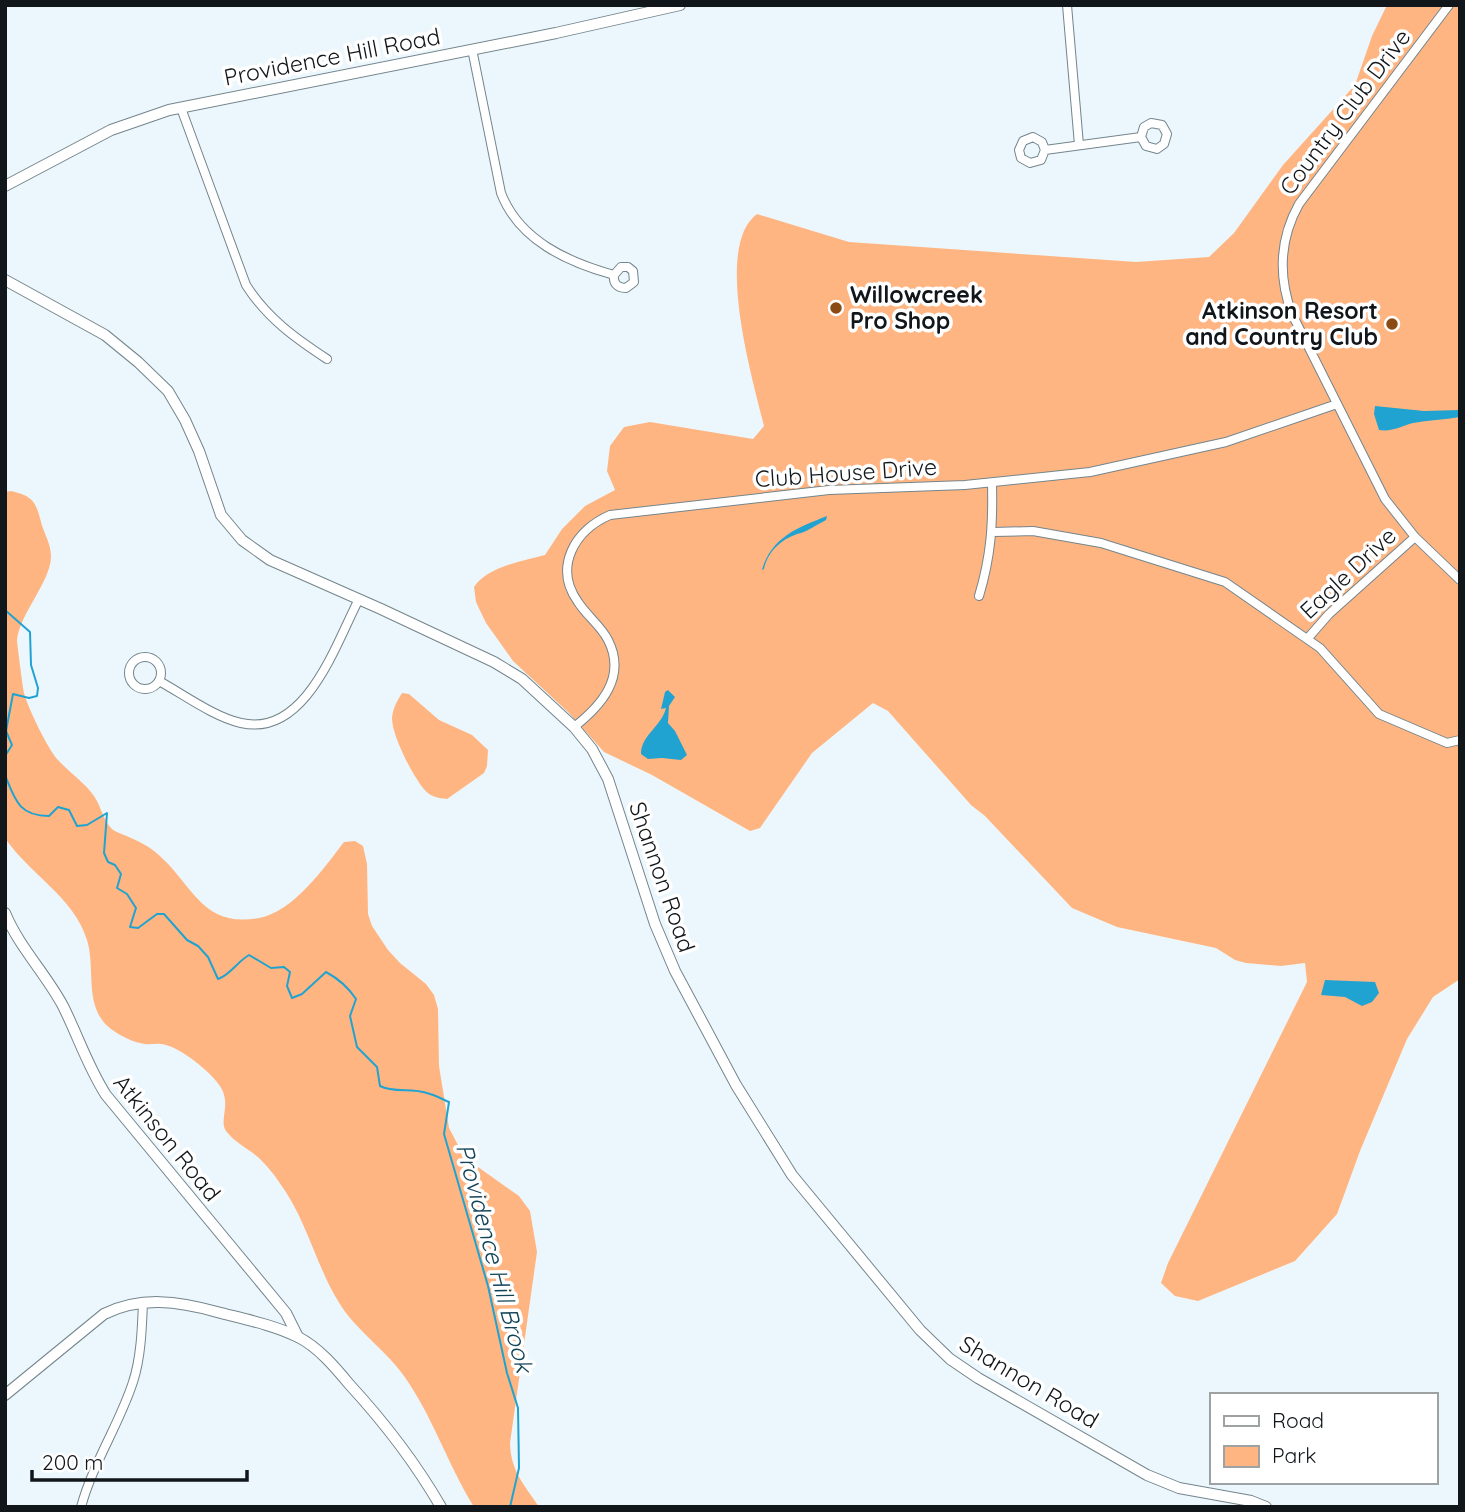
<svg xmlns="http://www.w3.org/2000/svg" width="1465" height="1512" font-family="Quicksand,sans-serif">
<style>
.green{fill:#ffb581}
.water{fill:#21a3d1}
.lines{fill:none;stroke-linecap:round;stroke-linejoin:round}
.stream{stroke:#21a3d1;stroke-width:2}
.minor-casing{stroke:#74858c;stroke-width:10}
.tertiary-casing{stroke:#74858c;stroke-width:12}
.minor{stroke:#fff;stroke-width:8}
.tertiary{stroke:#fff;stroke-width:10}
.poi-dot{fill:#8b4b14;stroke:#fff;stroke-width:2.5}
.labels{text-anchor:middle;stroke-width:7;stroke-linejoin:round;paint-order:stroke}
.street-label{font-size:23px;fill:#101619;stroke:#fff}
.poi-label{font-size:23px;font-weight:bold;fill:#101619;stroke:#fff;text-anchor:start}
.water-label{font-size:24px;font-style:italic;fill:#124458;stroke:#fff}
</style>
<rect width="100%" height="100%" fill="#ecf7fd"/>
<g class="green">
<path d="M1387 5H1460V979L1433 997 1407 1039 1360 1151 1337 1214 1295 1261 1198 1301 1175 1296 1161 1283 1168 1263 1217 1164 1307 982 1305 963 1281 966 1246 963 1235 960 1216 948 1117 927 1072 908 985 816 971 805 888 711 873 703 812 753 760 828 750 831 652 775 604 752 569 713 513 661 486 623 476 602 474 587C487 567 522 561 545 555L562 529 585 506 615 490 607 471 610 446 624 427 650 422 753 439 764 426C753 381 713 246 757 214L849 242 1136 262 1209 257 1234 233 1283 165 1355 85 1372 36Z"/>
<path d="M11 491C33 496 36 502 41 522 44 534 51 543 51 557 50 583 20 613 17 640 17 643 23 689 24 693 28 708 47 747 57 759 69 772 84 782 94 796 101 806 103 820 112 829 117 833 126 835 131 838 143 843 153 849 162 858 194 888 204 928 259 918 293 912 324 868 344 842L355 841 363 846 367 864 368 914 372 926 388 950 400 963 426 984 434 995 438 1009 439 1066 449 1128 459 1147 471 1162 519 1196 530 1211 537 1252 510 1443C511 1472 524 1484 539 1507H474C448 1465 433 1417 404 1376 385 1349 355 1330 338 1301 315 1263 306 1218 279 1182 274 1174 266 1165 259 1158 249 1149 234 1142 226 1131 218 1119 234 1102 217 1082 207 1069 177 1045 161 1044 156 1043 150 1045 145 1044 135 1043 120 1036 111 1029 83 1008 96 969 87 940 74 897 29 874 5 838V492Z"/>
<path d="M402 693 409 694 439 720 472 735 488 750 487 766 484 773 447 799C438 798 430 797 423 788 412 774 392 736 392 718 393 708 397 701 402 693Z"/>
</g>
<g class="water">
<path d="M1375 406 1424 411 1460 410V417C1444 420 1428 420 1413 423 1401 426 1393 432 1379 430L1374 414Z"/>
<path d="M827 516 826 520C818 524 808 531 801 533 784 537 768 550 764 569L762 570C771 537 799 527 827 516Z"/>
<path d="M668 690 675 697 669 706 668 723 675 731 687 755 681 760 662 758 648 759 641 754C641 735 662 726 666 708L661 709 665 692Z"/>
<path d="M1325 980 1375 982 1379 993 1372 1002 1362 1006 1345 997 1321 995Z"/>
</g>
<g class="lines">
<g class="stream">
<path d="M5 610 30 632 31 665 38 688 37 696 29 698 13 694 6 731 12 745 5 756"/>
<path d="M5 775C15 800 19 816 49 816L58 807 69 810 77 826 87 825 107 813 104 853 108 862 115 865 121 874 117 888 127 894 136 908 130 927 138 928 157 914H164L187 940 198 946 208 957 218 979C230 975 237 962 249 955L271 968 284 967 290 972 287 986 292 998 302 994 326 972C339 979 348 987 356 999L350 1016 357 1047 377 1067 380 1086C393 1093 412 1088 427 1093 435 1095 442 1099 449 1102L444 1134 488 1286 507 1373 518 1408 519 1468 510 1507"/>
</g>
<g class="minor-casing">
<g id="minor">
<path d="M1067 5 1079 145"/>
<path d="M1449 5 1299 204C1279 240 1278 276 1292 314L1385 499 1415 537 1460 580"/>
<path d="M472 49 501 193C519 240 567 262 614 275 613 283 617 288 626 288L634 282 633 271 628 267H621L614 275"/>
<path d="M181 108 246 285C267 318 295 338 327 359"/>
<path d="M1045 150 1041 160 1030 163 1021 158 1019 150 1023 141 1033 137 1042 142 1045 150 1141 137 1146 146 1157 149 1164 144 1167 134 1162 125 1151 123 1144 127 1141 137"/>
<path d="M993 532 1033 531 1101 543 1225 582 1320 648 1379 714 1447 743 1460 740"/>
<path d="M979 596C991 556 993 525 992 483"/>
<path d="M1308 638 1329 614 1415 537"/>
<circle cx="145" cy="673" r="16"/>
<path d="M159 681C183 694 214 717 241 723 306 738 336 643 359 599"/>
<path d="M574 727C601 706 627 677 608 640 601 626 587 616 578 602 553 567 575 530 610 515L829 490 965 485 1090 472 1226 442 1337 404"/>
<path d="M81 1507C93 1463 119 1425 133 1382 141 1358 142 1328 143 1302"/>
</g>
</g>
<g class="tertiary-casing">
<g id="tertiary">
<path d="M5 186 111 130 169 110 556 33 680 5"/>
<path d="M5 280 105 335 138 362 168 391 185 420 199 451 221 515 242 540 270 560 381 609 494 662 522 679 574 727 592 749 608 779 655 924 675 971 736 1085 792 1175 920 1330 950 1359 978 1378 1147 1475 1179 1488 1251 1501 1266 1507"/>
<path d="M5 913C19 947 46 974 63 1006 78 1036 88 1067 106 1095L286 1313 298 1337"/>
<path d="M5 1395 104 1314C141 1296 178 1301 217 1312 244 1319 274 1325 298 1337 318 1347 335 1367 349 1384 384 1422 415 1462 441 1507"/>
</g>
</g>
<use href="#minor" class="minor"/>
<use href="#tertiary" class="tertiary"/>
</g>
<g class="poi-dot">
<circle cx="836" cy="308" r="7"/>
<circle cx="1392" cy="324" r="7"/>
</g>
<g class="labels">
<g class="street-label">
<text transform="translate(332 57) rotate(-11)" y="8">Providence Hill Road</text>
<text transform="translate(1345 112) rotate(-53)" y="8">Country Club Drive</text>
<text transform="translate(846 473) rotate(-4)" y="8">Club House Drive</text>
<text transform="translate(1348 573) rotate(-43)" y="8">Eagle Drive</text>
<text transform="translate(662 877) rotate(71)" y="8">Shannon Road</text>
<text transform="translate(167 1138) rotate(51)" y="8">Atkinson Road</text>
<text transform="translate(1029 1382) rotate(31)" y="8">Shannon Road</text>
</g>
<g class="poi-label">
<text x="850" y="303">Willowcreek<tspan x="850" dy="26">Pro Shop</tspan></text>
<text x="1378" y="319" text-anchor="end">Atkinson Resort<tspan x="1378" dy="26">and Country Club</tspan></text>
</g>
<g class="water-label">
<text transform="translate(494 1258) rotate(75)" y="8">Providence Hill Brook</text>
</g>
</g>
<rect width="1465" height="1512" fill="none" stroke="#101619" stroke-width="14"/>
<rect x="1210" y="1393" width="228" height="91" fill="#ffffff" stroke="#9fa2a3" stroke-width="2"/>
<rect x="1224" y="1416" width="35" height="10" fill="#ffffff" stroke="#9fa2a3" stroke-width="2"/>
<text x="1272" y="1428" font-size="21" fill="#101619">Road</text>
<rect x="1224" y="1446" width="35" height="21" fill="#ffb581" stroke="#9fa2a3" stroke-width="2"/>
<text x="1272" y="1463" font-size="21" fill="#101619">Park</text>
<path d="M32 1470v10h215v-10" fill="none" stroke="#101619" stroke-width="3.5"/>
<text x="42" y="1470" font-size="21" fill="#101619" stroke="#ffffff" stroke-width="5" paint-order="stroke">200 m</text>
</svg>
